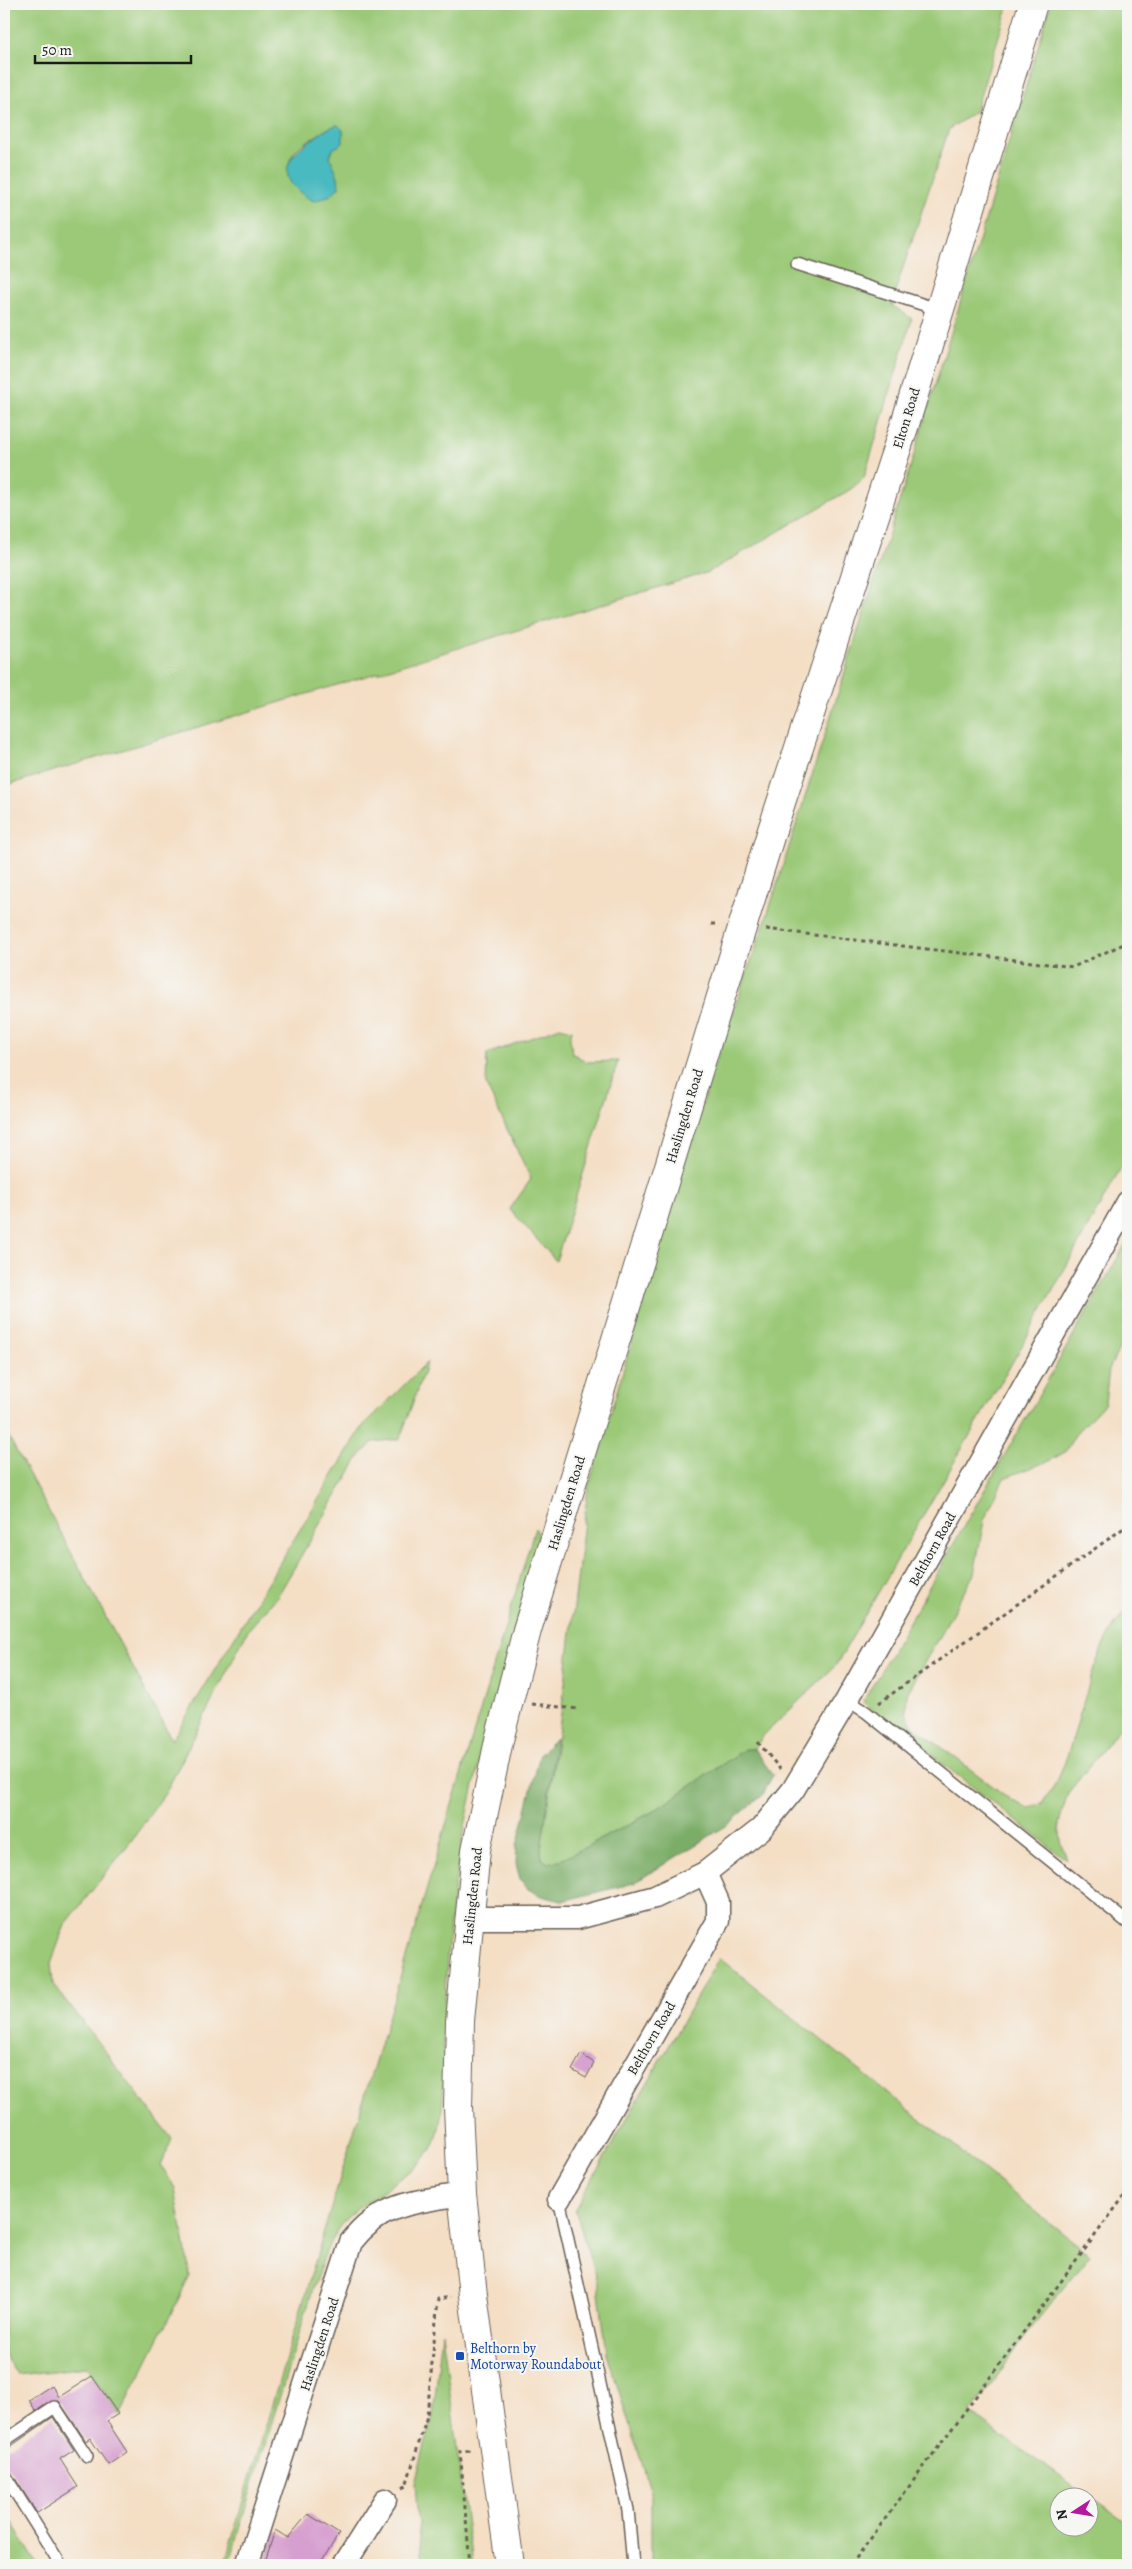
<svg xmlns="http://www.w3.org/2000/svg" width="1132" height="2569" font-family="Alegreya,serif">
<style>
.green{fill:#9bc978;stroke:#5c724a;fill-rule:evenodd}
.forest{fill:#7cad68;stroke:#4c6442}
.water{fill:#4abac0;stroke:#336b6e}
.building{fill:#d69fcf}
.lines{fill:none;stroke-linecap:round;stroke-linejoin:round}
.lane-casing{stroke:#686057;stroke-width:14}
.street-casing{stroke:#686057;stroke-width:25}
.secondary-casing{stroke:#686057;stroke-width:30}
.path{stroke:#686057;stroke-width:3;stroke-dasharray:4 4;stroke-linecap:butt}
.lane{stroke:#fff;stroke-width:11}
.street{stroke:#fff;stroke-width:22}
.secondary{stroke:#fff;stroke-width:28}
.transit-dot{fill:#1a4fb4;stroke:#f6f6f2;stroke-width:2}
.labels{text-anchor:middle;stroke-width:4;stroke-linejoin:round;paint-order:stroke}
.street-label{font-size:14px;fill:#1c1c1c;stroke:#f6f6f2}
.transit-label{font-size:14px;fill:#164399;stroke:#f6f6f2;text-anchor:start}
</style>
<rect width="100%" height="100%" fill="#f6f6f2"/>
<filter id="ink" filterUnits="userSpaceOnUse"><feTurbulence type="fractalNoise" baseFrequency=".02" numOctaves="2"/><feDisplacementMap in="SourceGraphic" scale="10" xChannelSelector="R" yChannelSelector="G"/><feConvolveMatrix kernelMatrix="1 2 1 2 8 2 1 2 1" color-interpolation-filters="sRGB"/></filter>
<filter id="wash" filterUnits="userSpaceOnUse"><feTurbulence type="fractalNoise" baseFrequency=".0096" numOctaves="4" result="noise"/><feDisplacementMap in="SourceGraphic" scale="20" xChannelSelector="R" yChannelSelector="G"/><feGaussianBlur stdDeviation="1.12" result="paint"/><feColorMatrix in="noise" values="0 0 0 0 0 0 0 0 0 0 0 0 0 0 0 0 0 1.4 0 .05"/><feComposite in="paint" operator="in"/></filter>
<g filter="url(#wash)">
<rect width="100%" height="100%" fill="#f4dec4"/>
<g class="green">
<path d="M4 4H1009L975 112 949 129 894 295 892 305 912 319 864 478 851 489 709 572 4 786ZM331 127 333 149 330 157 338 177 293 185C278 151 306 143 331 127Z"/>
<path d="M1051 4H1128V1155L1027 1337 836 1665 763 1736 754 1749H745L654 1811 563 1859 548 1863 542 1859 541 1850 563 1700 588 1488 713 1069 767 916 909 471Z"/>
<path d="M560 1027 572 1030 570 1038 572 1053 587 1062 618 1061 556 1261 510 1209 531 1179 486 1085 487 1054Z"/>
<path d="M1128 1240V1330L1109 1369 1105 1403 1075 1435 1065 1452 1051 1460 1004 1478 984 1520 974 1574 907 1694 906 1712 912 1725 1011 1800 1028 1808 1041 1805C1048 1794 1057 1783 1061 1772 1080 1729 1093 1638 1128 1610V1718L1068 1793 1059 1824 1061 1841 1067 1860 863 1702Z"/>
<path d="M427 1362 400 1439 373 1442 359 1457 277 1597 248 1630 166 1792 131 1841 65 1925 51 1963 53 1984 172 2139 161 2165 175 2188 190 2276 120 2415 87 2367 17 2375 4 2355V1428L172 1740 363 1426Z"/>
<path d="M535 1528 538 1532 537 1552C508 1662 471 1772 455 1885 447 1935 445 1986 444 2036 443 2069 446 2108 436 2140 426 2170 369 2195 345 2220 329 2237 322 2264 314 2285L228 2565H224Z"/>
<path d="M719 1958 1090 2255 1030 2329 971 2414 1128 2524V2565H651V2492L607 2353 598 2285 575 2209ZM1060 2496H1090V2526H1060Z"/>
<path d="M442 2332 472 2565H421L415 2483 433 2416Z"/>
<path d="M4 2510 38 2565H4Z"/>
</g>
<path class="forest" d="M556 1738 541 1850 542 1859 548 1863 563 1859 654 1811 745 1749H754L773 1775 762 1796 726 1826 634 1883 562 1901 541 1896 528 1889 520 1879 516 1864 517 1846 540 1754Z"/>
<path class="water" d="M338 125 343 130V143L333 149 330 157 338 177 339 187 331 195 314 201C276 182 281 159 314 138 322 132 329 127 338 125Z"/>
<g id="blocks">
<g class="building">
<path d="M581 2054 594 2063 586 2078 572 2070Z"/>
<path d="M92 2376 118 2414 107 2421 127 2452 108 2465 90 2438 86 2441 59 2401H51L36 2411 29 2400 52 2385 59 2397Z"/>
<path d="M53 2417 74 2450 60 2459 78 2487 37 2513 4 2461V2451Z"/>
<path d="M308 2514 339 2534 319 2565H264L275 2530 288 2538Z"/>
</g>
</g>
</g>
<g filter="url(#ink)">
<use href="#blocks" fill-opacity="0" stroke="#686057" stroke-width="1"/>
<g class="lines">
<g class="lane-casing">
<g id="lane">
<path d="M797 264 940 310"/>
<path d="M847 1700 866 1712 1128 1923"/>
<path d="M559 2199 628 2510 633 2565"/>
<path d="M4 2441 55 2407 87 2456"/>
<path d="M4 2474 61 2565"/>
</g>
</g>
<g class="street-casing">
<g id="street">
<path d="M468 1918H578L655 1897 705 1873 761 1829 793 1790 847 1700 1128 1202"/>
<path d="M559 2199 718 1921V1902L705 1873"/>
<path d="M247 2565 351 2242C382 2202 416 2202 462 2194"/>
<path d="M344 2565 385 2500"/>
</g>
</g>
<g class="secondary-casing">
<path id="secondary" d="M510 2565 473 2295 462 2194 458 2107 460 2021 476 1850 499 1740 527 1630 772 830 905 424 1033 4"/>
</g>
<g class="path">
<path d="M711 924H718"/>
<path d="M766 929 1073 967 1128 942"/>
<path d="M879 1703 1128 1525"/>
<path d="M532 1704 578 1709"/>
<path d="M758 1742 780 1769"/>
<path d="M402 2488 406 2486 427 2416 438 2299 451 2297"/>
<path d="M470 2565 460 2451 470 2450"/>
<path d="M851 2565 1128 2191"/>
</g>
<use href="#lane" class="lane"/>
<use href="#street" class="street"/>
<use href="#secondary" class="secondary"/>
</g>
</g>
<rect class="transit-dot" x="455" y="2351" width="10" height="10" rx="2.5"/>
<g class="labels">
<g class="street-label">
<text transform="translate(906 418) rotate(-73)" y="5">Elton Road</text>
<text transform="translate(684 1116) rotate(-73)" y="5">Haslingden Road</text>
<text transform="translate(566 1503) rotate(-73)" y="5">Haslingden Road</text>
<text transform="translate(932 1549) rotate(-61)" y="5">Belthorn Road</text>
<text transform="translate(472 1896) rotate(-84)" y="5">Haslingden Road</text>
<text transform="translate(651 2038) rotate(-60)" y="5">Belthorn Road</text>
<text transform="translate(319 2344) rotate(-72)" y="5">Haslingden Road</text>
</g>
<g class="transit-label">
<text x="470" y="2353">Belthorn by<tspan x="470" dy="16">Motorway Roundabout</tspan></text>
</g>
</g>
<rect width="1132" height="2569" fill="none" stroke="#f6f6f2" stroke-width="20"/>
<g transform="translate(1074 2512) rotate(258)"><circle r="24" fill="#f6f6f2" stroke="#9f9f9c"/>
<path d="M0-4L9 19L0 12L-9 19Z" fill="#b5179e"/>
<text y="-8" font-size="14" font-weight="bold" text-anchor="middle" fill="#1c1c1c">N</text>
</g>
<path d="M35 55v8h156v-8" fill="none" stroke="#1c1c1c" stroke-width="2.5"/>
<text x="42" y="55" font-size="15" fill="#1c1c1c" stroke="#f6f6f2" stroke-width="4" paint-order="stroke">50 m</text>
</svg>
